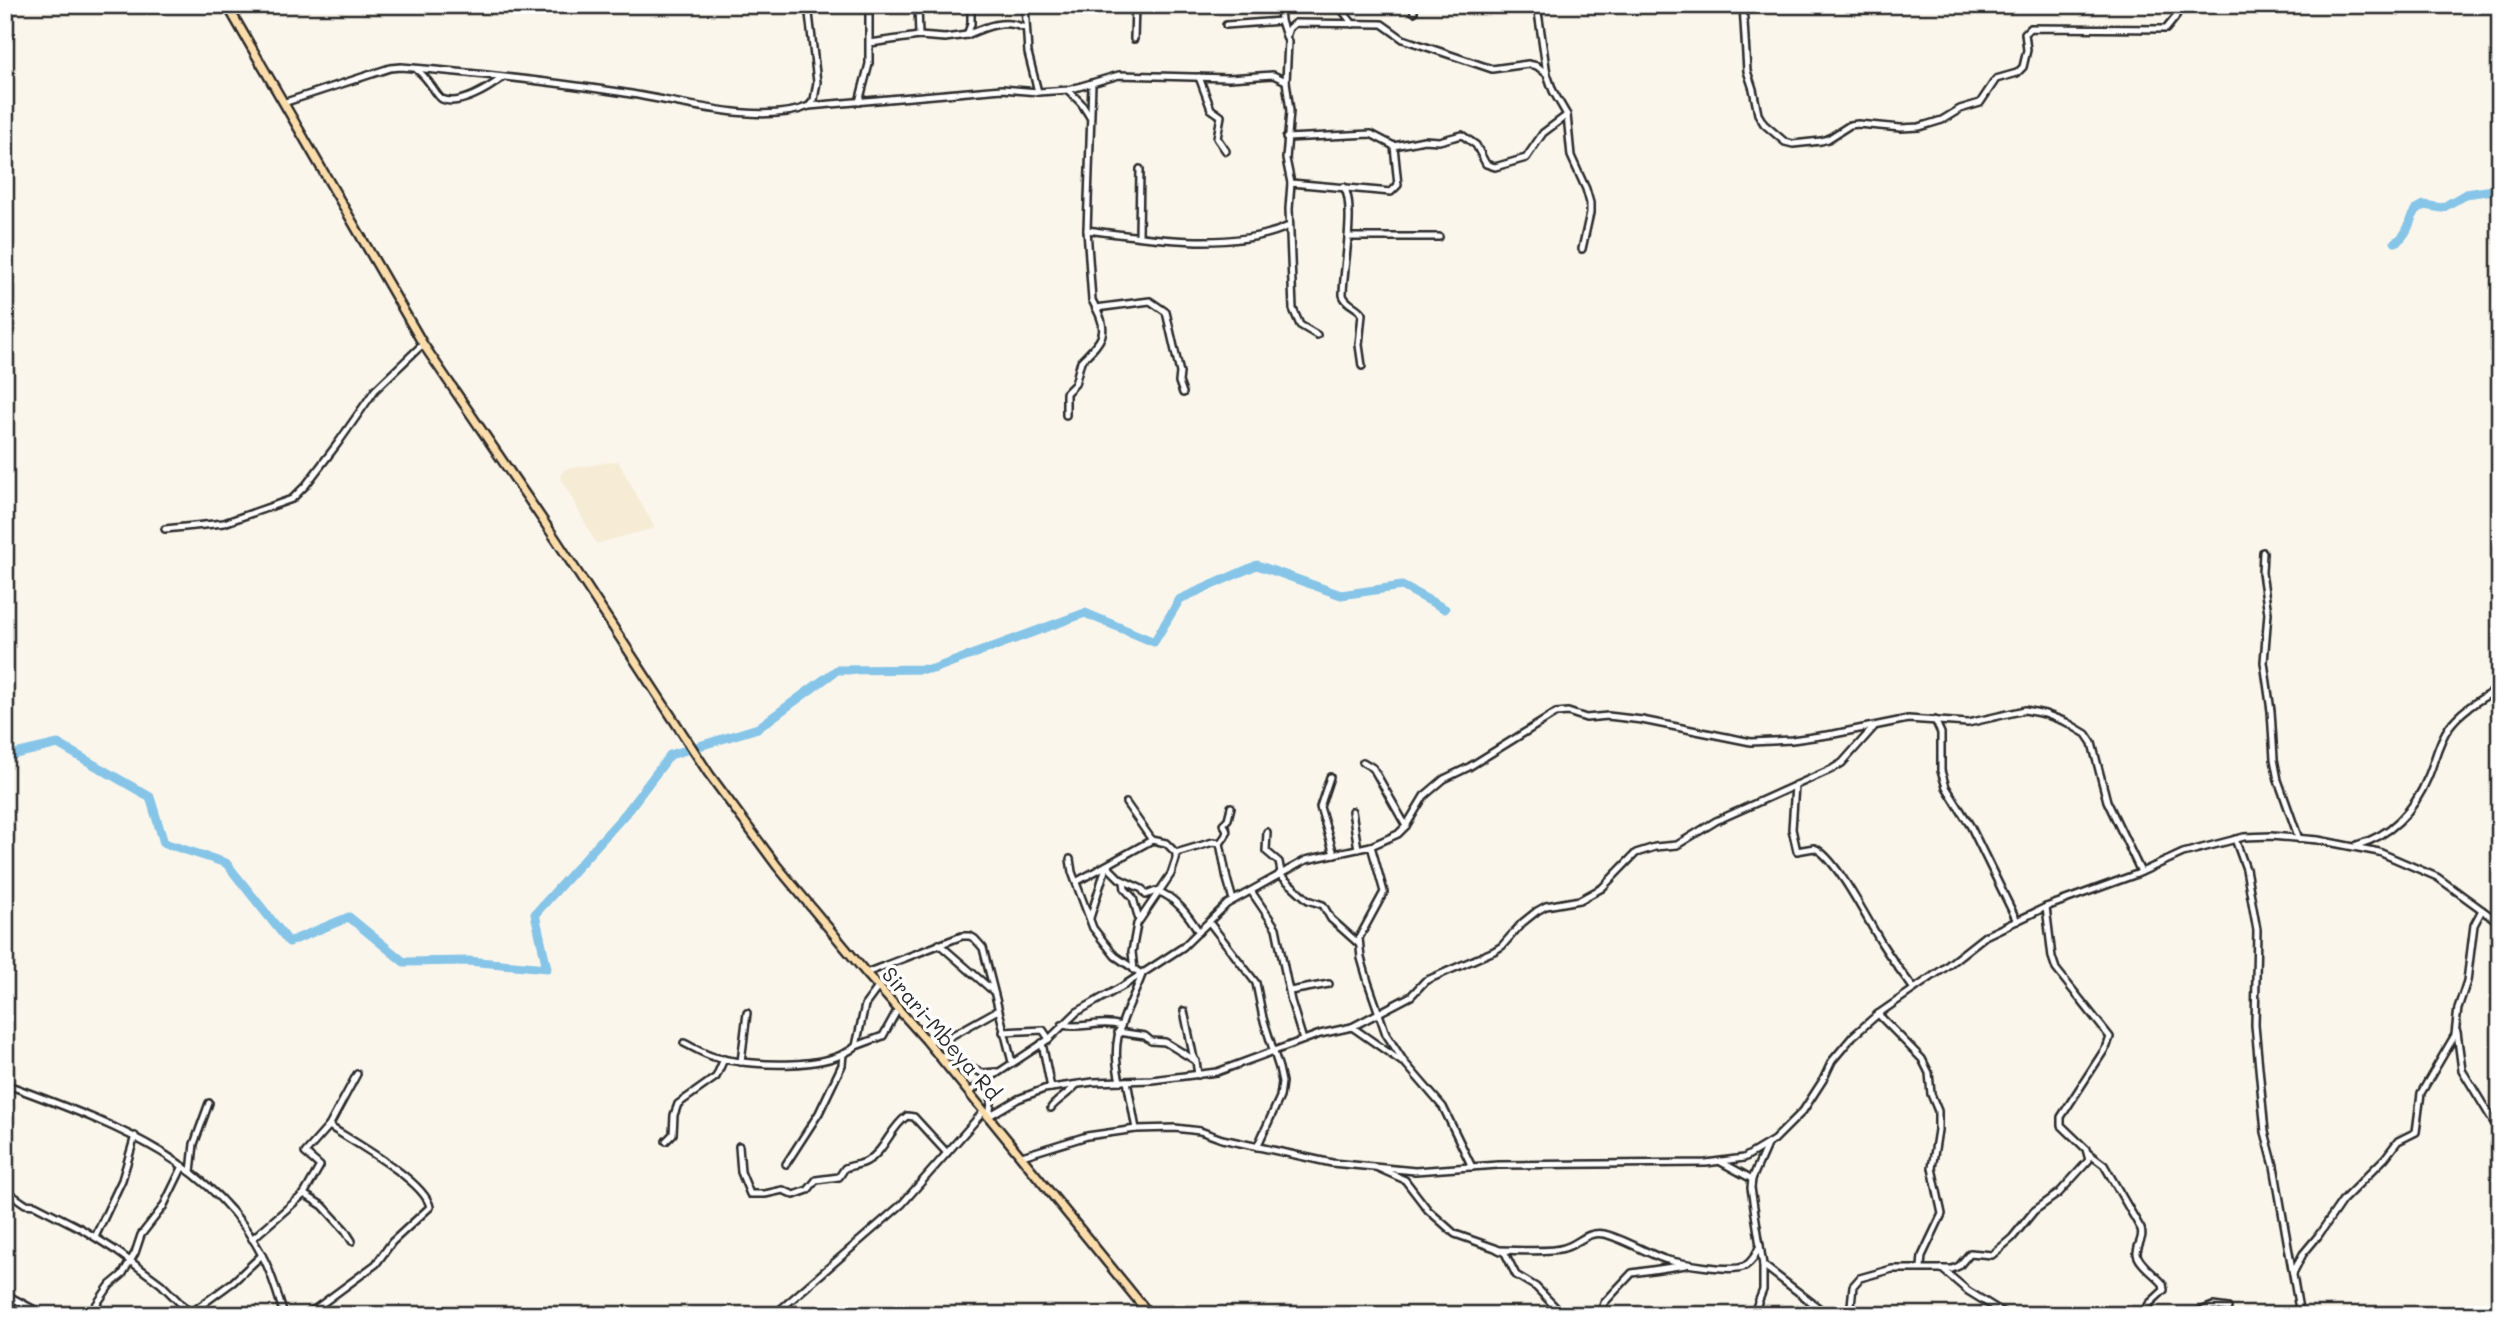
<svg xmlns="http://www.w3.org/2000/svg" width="2505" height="1320" font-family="Mali,sans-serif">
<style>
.built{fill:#f6ecd6}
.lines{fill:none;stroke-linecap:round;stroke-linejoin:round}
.river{stroke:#86c5e7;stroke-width:9}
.minor-casing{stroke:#2b2b2b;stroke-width:10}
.highway-casing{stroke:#2b2b2b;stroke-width:12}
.minor{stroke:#fff;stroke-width:5}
.highway{stroke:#fbdcab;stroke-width:7}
.labels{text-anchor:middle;stroke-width:7;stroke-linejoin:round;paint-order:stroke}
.street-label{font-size:21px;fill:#2b2b2b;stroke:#fff}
</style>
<rect width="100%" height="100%" fill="#fbf6ec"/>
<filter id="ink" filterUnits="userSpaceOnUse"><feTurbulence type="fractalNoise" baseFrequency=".0143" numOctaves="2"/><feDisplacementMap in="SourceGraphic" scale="14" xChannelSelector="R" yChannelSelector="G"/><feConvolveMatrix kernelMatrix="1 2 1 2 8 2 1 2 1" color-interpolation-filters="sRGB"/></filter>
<g filter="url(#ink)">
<path class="built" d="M618 461 655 528 596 544 560 476 564 469Z"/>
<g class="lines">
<g class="river">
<path d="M2395 242C2407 237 2410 221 2415 210L2424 205 2442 208 2466 194 2500 189"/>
<path d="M5 761 11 755 58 744 150 797 164 843 226 863 289 942 349 917 404 962 468 961 547 968 535 914 626 813 670 755 758 728 837 670 933 669 1085 613 1154 642 1180 599 1257 565 1341 595 1402 586 1445 609"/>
</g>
<g class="minor-casing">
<g id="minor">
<path d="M918 5 919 36"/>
<path d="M1025 5 1028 53 1038 92"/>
<path d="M1280 5 1281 21 1288 42 1286 81 1290 111 1286 159 1291 183 1289 209 1293 309 1300 325 1317 335"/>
<path d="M1338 5 1353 24"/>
<path d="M1412 5 1414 12"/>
<path d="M1537 5 1547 74 1553 91 1567 115 1571 156 1586 189 1590 203V213L1582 249"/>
<path d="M1743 5 1747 71 1753 89 1758 114 1764 124 1785 142 1793 144 1821 141 1828 139 1850 125 1858 124 1901 128 1919 127 1942 120 1960 109 1980 103 1996 79 2017 73 2023 67 2027 50 2025 33 2030 28 2166 29 2175 18 2181 5"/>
<path d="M1226 25 1281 21"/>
<path d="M1287 34 1289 28 1295 23 1382 24 1403 39 1492 69 1528 64 1537 66 1547 74"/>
<path d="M967 35C987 26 1004 19 1025 28"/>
<path d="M1134 39 1135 5"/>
<path d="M870 43 919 36 945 38 967 35 971 24V5"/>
<path d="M417 70C429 78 436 96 442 99 459 107 489 88 502 78"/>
<path d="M1199 77 1211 109 1221 116 1217 138 1226 151"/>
<path d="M1092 83 1087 230 1092 300 1096 308 1150 301 1166 312 1180 373 1179 382 1183 393"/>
<path d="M1068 90 1081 103 1090 117"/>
<path d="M859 102 869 64V5"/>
<path d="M283 103 390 68 401 67C474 73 547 81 619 92 671 99 761 127 809 106L814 100 817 82 808 5"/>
<path d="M809 106 1002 89 1038 92 1068 90 1119 75 1229 78 1273 75 1286 81"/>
<path d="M1286 138 1371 134 1394 146 1424 140 1439 141 1462 135 1476 145 1486 164 1495 167 1526 158 1543 133 1567 115"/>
<path d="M1291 183 1391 192 1398 185 1394 146"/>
<path d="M1344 187C1356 206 1343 269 1343 295 1346 305 1358 306 1362 314L1359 345 1362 366"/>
<path d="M1087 230C1147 238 1233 252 1289 226"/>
<path d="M1139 236 1140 169"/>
<path d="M1348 237H1439"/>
<path d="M1066 415V393L1075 384 1081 361C1099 343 1111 335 1096 308"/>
<path d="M165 529 224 523 292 499 306 485 338 443 375 390 423 344"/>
<path d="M2263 552 2262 573 2268 613 2264 662 2271 711 2274 759 2278 780 2299 839"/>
<path d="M1935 720 1941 733V771L1946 787 1971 827 2017 921"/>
<path d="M1363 762 1373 768 1406 826"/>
<path d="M1330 777 1320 807 1334 854"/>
<path d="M1795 785 1792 829 1797 851 1814 848C1835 855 1869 923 1882 944 1892 960 1903 974 1914 989"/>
<path d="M1126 803 1152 840 1166 843 1176 853 1213 842 1220 843 1227 879 1233 900"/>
<path d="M1352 811 1358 849"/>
<path d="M1267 832 1266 851 1279 862 1281 872"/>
<path d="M2235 839 2246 869 2257 930 2255 1025 2265 1132 2274 1166 2300 1315"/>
<path d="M1220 843C1226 836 1230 831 1223 824L1228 819 1231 807"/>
<path d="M2357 845C2392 835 2414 811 2428 777 2435 761 2438 742 2449 727 2461 710 2481 698 2500 688"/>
<path d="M1371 846 1384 892 1359 938 1361 958 1368 982 1386 1034 1405 1063 1443 1107 1472 1167"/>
<path d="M1070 859 1072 872 1093 928 1115 956 1140 973"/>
<path d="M1107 866 1120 879 1142 889 1146 895 1156 891C1175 896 1189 916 1199 932"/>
<path d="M1279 874 1308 900 1323 905 1331 919 1359 944"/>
<path d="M1076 882 1152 840"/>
<path d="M1124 882 1125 889 1133 898 1139 920"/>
<path d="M1251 891 1276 928 1291 1001 1303 1040"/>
<path d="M1090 918 1106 867"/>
<path d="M1209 922 1256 983 1263 1018 1279 1068 1282 1082 1280 1097 1257 1147"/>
<path d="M939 944 993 991"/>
<path d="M1134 970 1132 952 1137 924 1171 874 1176 859V853"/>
<path d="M866 973 962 936H970L975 939 983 948 1012 1062"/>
<path d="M1290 991 1329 984"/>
<path d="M1184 1011 1194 1059"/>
<path d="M1878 1014 1922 1059 1929 1073 1931 1094 1938 1111V1130L1932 1168 1942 1214 1922 1256 1921 1267"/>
<path d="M1062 1025C1083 1029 1101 1020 1121 1026"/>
<path d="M1352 1027 1402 1062"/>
<path d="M1003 1032 1043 1030 1049 1039"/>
<path d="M1118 1032 1145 1036 1151 1041 1165 1042 1196 1061 1198 1075"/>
<path d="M2457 1032 2462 1070 2493 1121 2500 1125"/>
<path d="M926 1040H944L998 1010"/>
<path d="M684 1043C694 1048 704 1054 714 1057 748 1066 828 1071 856 1046L865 1005 879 986"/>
<path d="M1042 1043 1051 1088"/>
<path d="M856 1046 883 1036 898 1009"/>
<path d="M938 1055 954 1058 982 1073 997 1072"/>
<path d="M741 1062 747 1013"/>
<path d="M1120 1081C1108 1033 1128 1014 1143 972"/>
<path d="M1127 1081 1136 1129"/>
<path d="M5 1084C106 1122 212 1156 264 1259 273 1277 278 1296 284 1315"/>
<path d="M969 1092 1049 1039 1077 1012 1123 986 1183 947 1227 904 1306 860 1371 846 1398 834 1406 826 1424 796 1444 779 1469 767 1556 713 1568 712 1586 718 1608 716 1642 720 1751 742 1792 740 1834 734 1908 719 1968 723 2025 710 2045 714 2066 722 2086 734 2092 743 2107 801 2141 872"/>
<path d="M1051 1108C1054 1102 1070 1093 1076 1085"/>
<path d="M989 1116 1018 1099 1044 1089 1093 1082 1152 1080 1217 1072 1320 1034 1352 1027 1411 996 1425 981 1494 951 1502 946 1522 923 1537 911 1546 906 1580 900 1602 888 1636 853 1655 847 1677 845 1716 821 1832 769 1842 763 1874 727"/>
<path d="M989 1116 992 1097 990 1077"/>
<path d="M666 1141 673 1134 674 1115 678 1104 716 1077 724 1059"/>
<path d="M1767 1145 1752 1179 1751 1188 1763 1265 1828 1315"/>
<path d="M739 1146 741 1172 750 1194H765L783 1190 794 1195 808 1190 816 1180 839 1177 845 1168C852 1165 861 1165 867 1161 885 1151 890 1128 907 1116L914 1117 947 1153"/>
<path d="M2088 1153 2104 1165 2141 1229C2144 1239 2138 1242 2137 1252 2136 1262 2157 1276 2163 1284L2164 1290 2149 1304 2143 1315"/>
<path d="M1022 1156 1087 1136 1136 1129 1175 1128 1200 1131 1222 1139 1332 1163 1415 1171 1498 1165 1706 1163 1744 1158 1774 1140 1803 1111 1823 1080 1832 1061 1853 1036 1878 1014 1943 969 1985 936 2046 907 2137 874 2183 853 2244 837 2271 836 2318 840 2379 852 2437 877 2500 923"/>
<path d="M1721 1162 1752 1179"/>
<path d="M786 1164 819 1113 842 1065 843 1054"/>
<path d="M1378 1168 1405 1180 1428 1210 1455 1234 1495 1248 1505 1253 1516 1275 1536 1287 1563 1315"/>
<path d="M191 1172 194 1144 209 1103"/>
<path d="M5 1190 25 1204 35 1205 82 1229 118 1252 161 1284 192 1315"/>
<path d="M304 1194 323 1206 345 1230 352 1241"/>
<path d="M95 1237 122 1180 135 1136"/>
<path d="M252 1239 304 1194 320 1166 305 1153 329 1126 357 1074"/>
<path d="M1499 1250C1516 1250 1549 1253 1564 1248 1579 1244 1586 1231 1604 1234 1620 1237 1647 1253 1664 1259 1678 1263 1733 1273 1745 1266 1753 1261 1757 1253 1760 1245"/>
<path d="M1942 1269 1968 1291 2007 1315"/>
<path d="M2293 1273 2303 1254 2318 1236 2342 1201 2385 1158 2398 1141 2416 1132 2421 1093 2455 1035 2458 1008 2467 981 2474 925 2482 910"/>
<path d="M5 1294 44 1315"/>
<path d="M89 1315 110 1285 122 1275 135 1253 141 1235 163 1207 183 1166"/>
<path d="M188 1315 233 1282 262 1255"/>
<path d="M307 1315 376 1264 392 1242 430 1207C425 1181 352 1141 329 1126"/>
<path d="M774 1315 902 1204 984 1111"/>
<path d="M1600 1315 1604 1303 1632 1273 1686 1265"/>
<path d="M1753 1315 1763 1290V1265"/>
<path d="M1850 1315 1853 1286 1860 1278 1892 1269H1952L1959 1266 1970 1253 1992 1255 2012 1238 2034 1211 2059 1193 2089 1160 2086 1149 2061 1125V1117L2107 1046 2110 1037 2056 969 2052 957 2046 907"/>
<path d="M2191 1315 2213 1306 2228 1308"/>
</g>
</g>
<g class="highway-casing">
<path id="highway" d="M227 5 423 344 557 541 709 774 777 866 866 973 926 1040 1150 1315"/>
</g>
<use href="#minor" class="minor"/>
<use href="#highway" class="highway"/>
</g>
</g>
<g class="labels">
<g class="street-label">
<text transform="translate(941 1034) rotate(49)" y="7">Sirari-Mbeya Rd</text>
</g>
</g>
<rect width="2505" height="1320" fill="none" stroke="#fff" stroke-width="28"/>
<rect x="14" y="14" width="2477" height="1292" fill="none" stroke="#2b2b2b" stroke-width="2.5" filter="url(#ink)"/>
</svg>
